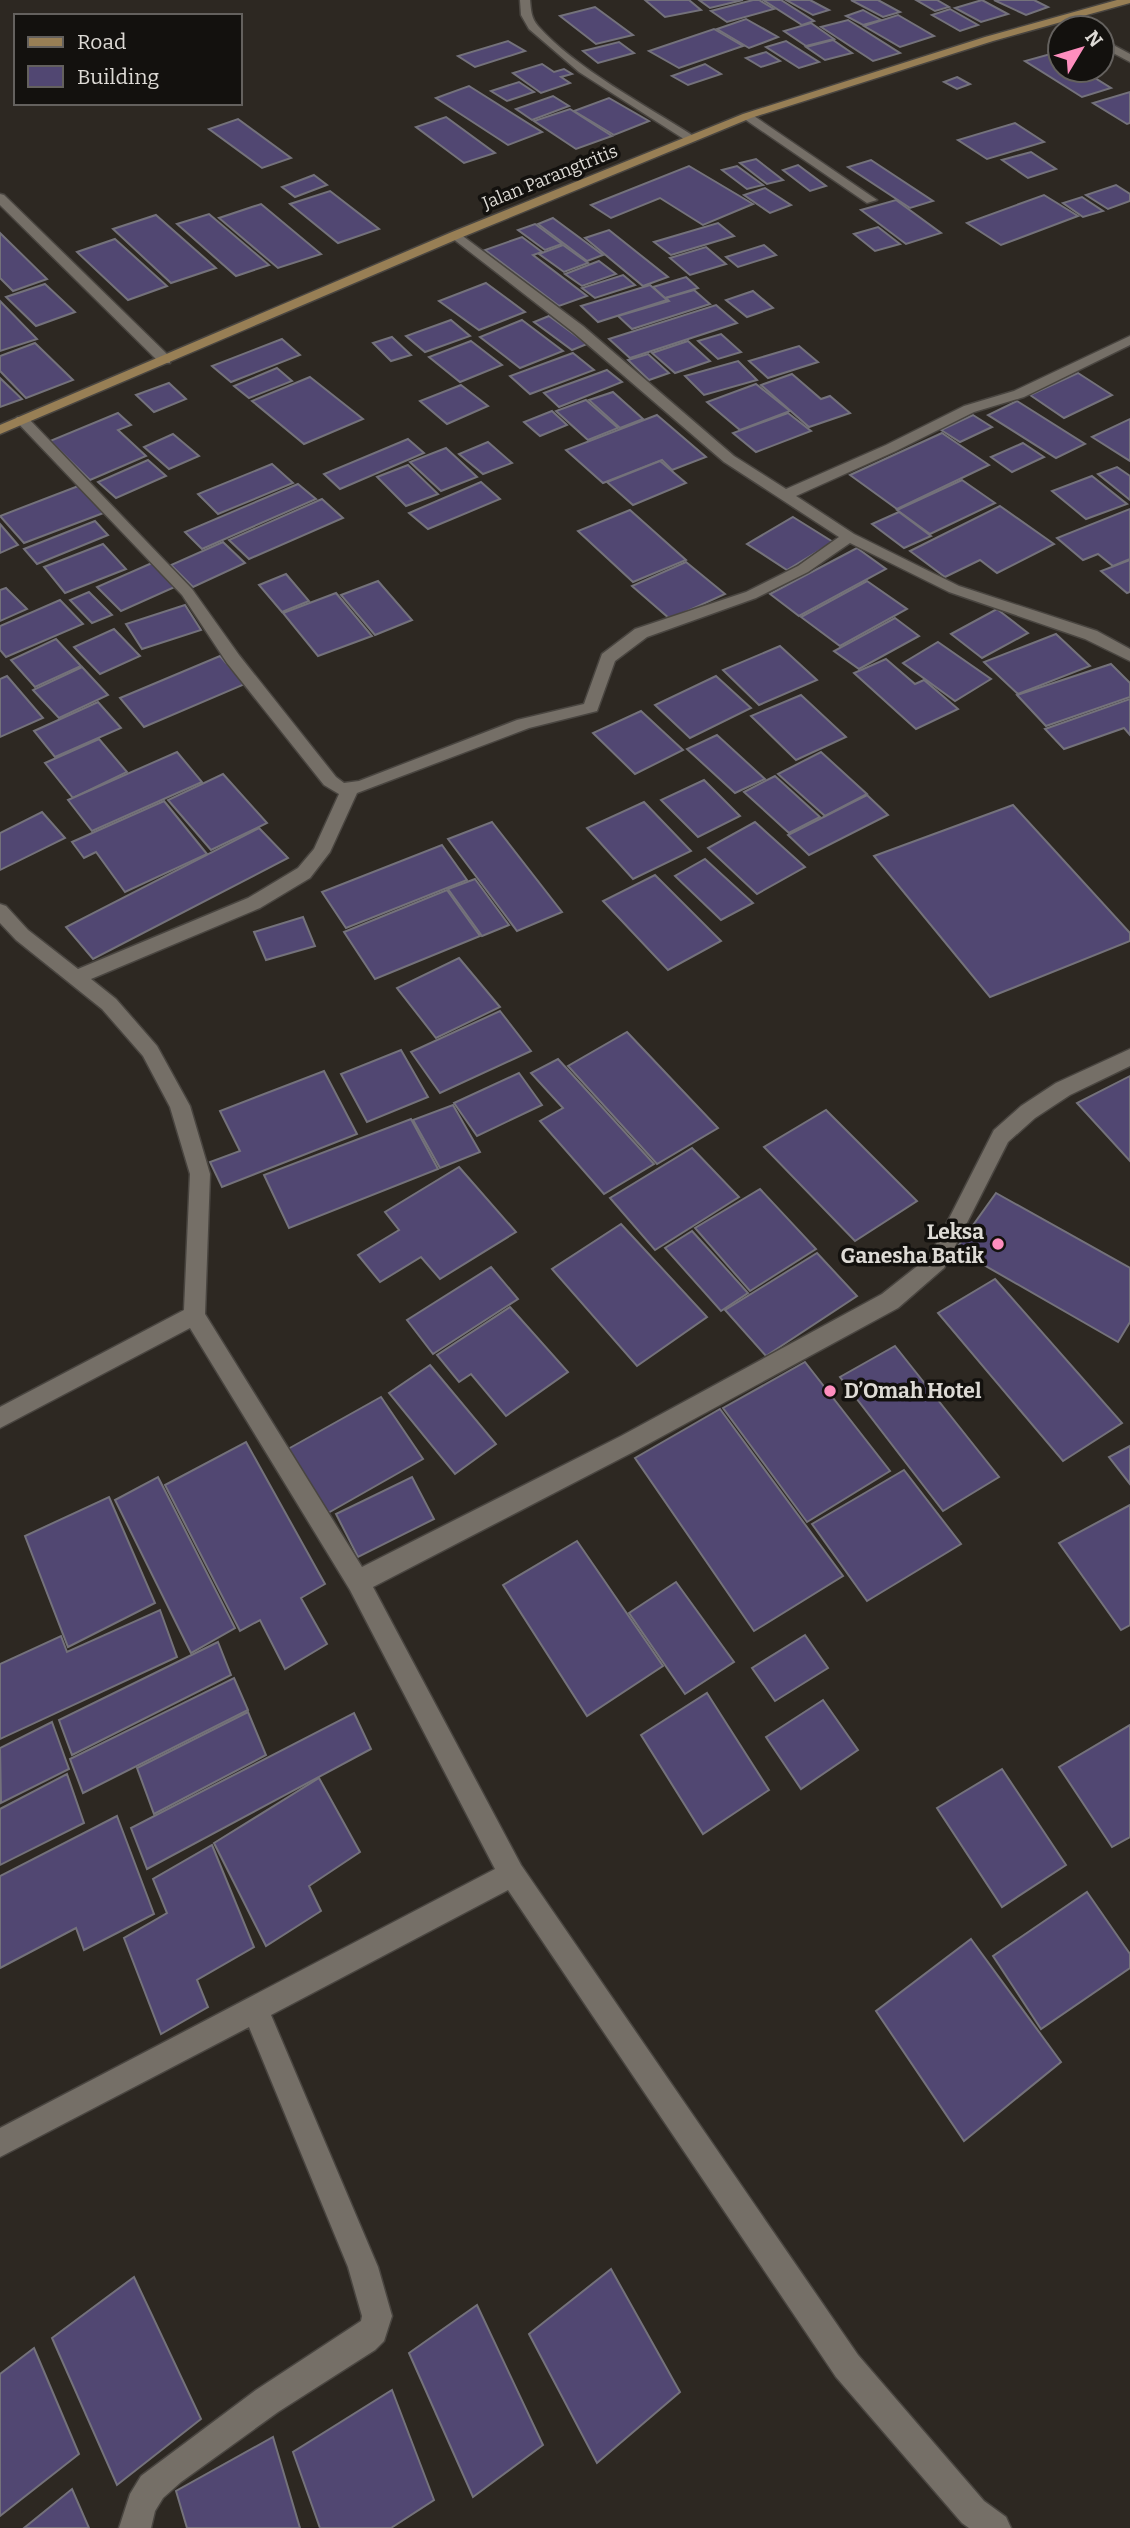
<svg xmlns="http://www.w3.org/2000/svg" width="1130" height="2528" font-family="Bitter,serif">
<style>
.building{fill:#514772;stroke:#74727b;stroke-width:2}
.lines{fill:none;stroke-linecap:round;stroke-linejoin:round}
.lane-casing{stroke:#494540;stroke-width:3}
.street-casing{stroke:#494540;stroke-width:3}
.secondary-casing{stroke:#494540;stroke-width:3}
.primary-casing{stroke:#494540;stroke-width:3}
.lane{fill:#756f67;fill-rule:evenodd}
.street{fill:#756f67;fill-rule:evenodd}
.secondary{fill:#756f67;fill-rule:evenodd}
.primary{fill:#987f55;fill-rule:evenodd}
.poi-dot{fill:#fe8ebe;stroke:#13110e;stroke-width:2.5}
.labels{text-anchor:middle;stroke-width:7;stroke-linejoin:round;paint-order:stroke}
.far-street-label{font-size:18px;fill:#dddad5;stroke:#13110e}
.poi-label{font-size:21px;font-weight:bold;fill:#dddad5;stroke:#13110e;text-anchor:end}
</style>
<rect width="100%" height="100%" fill="#2d2822"/>
<g class="building">
<path d="M645 0H689L701 10 665 17Z"/>
<path d="M699 0H743L710 8Z"/>
<path d="M753 0H759L774 9 727 22 711 11Z"/>
<path d="M763 0H781L814 21 802 25Z"/>
<path d="M786 0H810L829 10 813 15Z"/>
<path d="M851 0H878L900 12 883 17Z"/>
<path d="M916 0H937L949 7 935 11Z"/>
<path d="M982 0 1008 14 981 22 955 8Z"/>
<path d="M994 0H1034L1048 7 1026 15Z"/>
<path d="M595 7 633 35 596 44 560 16Z"/>
<path d="M950 9 978 25 960 31 932 15Z"/>
<path d="M863 10 881 20 863 25 846 16Z"/>
<path d="M898 15 934 36 900 47 864 26Z"/>
<path d="M746 19 778 37 749 48 717 29Z"/>
<path d="M848 20 900 53 873 61 821 27Z"/>
<path d="M811 23 834 39 806 46 784 31Z"/>
<path d="M714 29 743 46 679 68 649 51Z"/>
<path d="M833 40 852 53 825 60 806 47Z"/>
<path d="M508 41 525 51 475 67 458 56Z"/>
<path d="M786 41 819 62 799 68 766 47Z"/>
<path d="M619 42 634 53 598 63 583 51Z"/>
<path d="M766 52 780 61 761 67 746 58Z"/>
<path d="M1054 53 1060 57V70H1082L1111 88 1082 97 1025 61Z"/>
<path d="M542 64 554 72 564 69 572 74 561 77 570 83 541 93 513 73Z"/>
<path d="M705 64 721 74 688 85 672 76Z"/>
<path d="M957 77 970 84 957 89 944 82Z"/>
<path d="M519 82 534 92 507 101 491 91Z"/>
<path d="M469 86 542 132 508 145 436 98Z"/>
<path d="M1130 92V123L1127 124 1093 103Z"/>
<path d="M553 96 569 106 532 120 516 109Z"/>
<path d="M609 98 649 121 614 135 574 111Z"/>
<path d="M570 109 612 136 576 149 534 121Z"/>
<path d="M446 117 495 153 464 163 416 127Z"/>
<path d="M238 119 291 158 262 168 209 129Z"/>
<path d="M1015 123 1044 142 987 159 958 140Z"/>
<path d="M1031 152 1056 169 1028 178 1002 160Z"/>
<path d="M756 159 783 180 767 184 740 163Z"/>
<path d="M871 160 933 201 910 208 848 167Z"/>
<path d="M798 165 826 186 810 191 783 170Z"/>
<path d="M689 166 753 204 703 225 660 198 611 218 591 205Z"/>
<path d="M737 166 763 185 747 189 722 170Z"/>
<path d="M314 175 327 185 295 197 282 187Z"/>
<path d="M1116 185 1130 194V201L1108 209 1086 195Z"/>
<path d="M765 188 791 205 770 213 744 195Z"/>
<path d="M330 191 379 229 338 243 290 204Z"/>
<path d="M1044 195 1078 216 1001 245 967 223Z"/>
<path d="M1082 197 1103 211 1083 217 1063 203Z"/>
<path d="M896 200 941 233 906 244 861 210Z"/>
<path d="M261 204 321 254 278 268 219 218Z"/>
<path d="M209 214 269 265 236 276 177 224Z"/>
<path d="M156 215 216 268 171 283 113 229Z"/>
<path d="M553 218 603 255 587 261 538 224Z"/>
<path d="M718 223 734 236 671 255 654 242Z"/>
<path d="M535 224 562 244 545 250 518 230Z"/>
<path d="M878 227 900 244 875 251 854 234Z"/>
<path d="M609 230 668 277 643 286 585 238Z"/>
<path d="M0 233 47 279 13 291 0 278Z"/>
<path d="M522 237 542 252 533 255 587 296 559 306 485 250Z"/>
<path d="M115 239 167 286 128 300 77 252Z"/>
<path d="M563 245 588 263 564 272 539 254Z"/>
<path d="M764 245 776 255 738 267 726 257Z"/>
<path d="M706 247 726 264 690 275 670 258Z"/>
<path d="M599 261 616 274 582 286 565 274Z"/>
<path d="M623 275 635 285 595 298 582 288Z"/>
<path d="M686 277 698 288 665 298 653 287Z"/>
<path d="M486 283 525 312 479 330 439 301Z"/>
<path d="M45 284 75 312 36 326 6 297Z"/>
<path d="M650 285 667 300 598 322 581 306Z"/>
<path d="M694 290 710 304 632 329 618 316 669 301 666 298Z"/>
<path d="M753 291 773 308 747 317 726 300Z"/>
<path d="M0 301 37 339 0 351Z"/>
<path d="M716 305 737 323 630 358 609 339Z"/>
<path d="M549 316 587 344 572 350 534 322Z"/>
<path d="M451 320 470 336 425 352 406 336Z"/>
<path d="M522 320 563 351 520 368 480 337Z"/>
<path d="M721 334 741 352 718 359 698 341Z"/>
<path d="M392 337 411 355 391 361 373 343Z"/>
<path d="M282 339 300 355 231 382 212 366Z"/>
<path d="M471 341 502 365 460 382 429 357Z"/>
<path d="M688 341 710 361 675 373 652 353Z"/>
<path d="M35 343 73 380 26 398 0 371V356Z"/>
<path d="M799 346 818 362 768 378 749 361Z"/>
<path d="M573 353 594 370 530 394 510 376Z"/>
<path d="M648 354 669 373 649 380 628 360Z"/>
<path d="M738 361 757 380 704 395 685 376Z"/>
<path d="M277 368 292 381 249 398 234 386Z"/>
<path d="M607 370 622 382 559 407 544 393Z"/>
<path d="M1078 373 1112 395 1064 418 1030 395Z"/>
<path d="M792 374 821 399 830 396 850 413 809 427 761 385Z"/>
<path d="M310 377 363 419 304 444 252 401Z"/>
<path d="M0 378 22 399 0 407Z"/>
<path d="M169 383 186 399 154 412 136 395Z"/>
<path d="M756 384 790 411 740 430 707 402Z"/>
<path d="M461 385 488 406 447 424 420 401Z"/>
<path d="M613 392 643 419 620 428 589 400Z"/>
<path d="M586 400 618 428 588 440 556 411Z"/>
<path d="M1017 401 1085 444 1056 458 988 415Z"/>
<path d="M552 411 567 425 540 436 524 422Z"/>
<path d="M118 413 131 425 118 430 146 456 90 480 50 441Z"/>
<path d="M788 413 811 431 756 452 733 433Z"/>
<path d="M657 415 706 457 672 470 662 460 603 483 566 450Z"/>
<path d="M973 415 992 427 960 442 941 430Z"/>
<path d="M1130 419V461L1092 437Z"/>
<path d="M942 433 989 465 897 509 850 475Z"/>
<path d="M173 434 199 456 169 469 144 447Z"/>
<path d="M408 439 424 453 340 489 324 474Z"/>
<path d="M488 442 512 463 483 474 459 454Z"/>
<path d="M1023 443 1044 457 1012 472 991 457Z"/>
<path d="M446 448 477 477 441 491 410 462Z"/>
<path d="M148 460 166 476 116 498 98 482Z"/>
<path d="M660 461 686 483 633 505 607 482Z"/>
<path d="M272 464 293 483 218 514 198 494Z"/>
<path d="M408 465 438 494 406 506 377 477Z"/>
<path d="M1117 467 1130 476V500L1098 474Z"/>
<path d="M1092 476 1127 504 1086 519 1052 491Z"/>
<path d="M962 480 995 503 930 534 897 510Z"/>
<path d="M481 482 500 499 428 529 409 513Z"/>
<path d="M298 484 316 499 202 549 185 532Z"/>
<path d="M81 485 106 512 24 543 0 516Z"/>
<path d="M322 499 343 518 249 559 229 540Z"/>
<path d="M1000 506 1054 544 997 573 980 560 945 577 910 551Z"/>
<path d="M1130 509V559L1113 566 1098 554 1083 560 1057 538Z"/>
<path d="M630 510 686 560 633 582 578 531Z"/>
<path d="M899 512 931 536 904 548 872 524Z"/>
<path d="M793 517 833 542 787 570 747 544Z"/>
<path d="M95 521 108 535 37 564 24 549Z"/>
<path d="M0 524 18 545 0 553Z"/>
<path d="M223 542 245 563 193 587 171 565Z"/>
<path d="M103 544 126 569 65 593 44 567Z"/>
<path d="M857 548 886 569 799 616 770 594Z"/>
<path d="M1130 560V592L1127 593 1101 571Z"/>
<path d="M686 562 725 594 670 619 632 586Z"/>
<path d="M152 563 177 586 121 611 97 587Z"/>
<path d="M286 574 309 601 282 612 259 585Z"/>
<path d="M378 581 412 620 375 635 341 595Z"/>
<path d="M867 581 907 609 840 646 801 617Z"/>
<path d="M6 588 27 609 0 621V590Z"/>
<path d="M89 592 112 615 92 623 70 600Z"/>
<path d="M336 593 372 636 318 656 283 613Z"/>
<path d="M60 600 83 624 6 657 0 650V626Z"/>
<path d="M185 605 201 630 142 649 126 624Z"/>
<path d="M997 609 1028 633 982 658 951 634Z"/>
<path d="M895 618 919 636 859 669 834 651Z"/>
<path d="M114 629 140 656 100 674 74 647Z"/>
<path d="M1056 634 1090 666 1018 694 984 662Z"/>
<path d="M56 639 81 666 35 687 11 660Z"/>
<path d="M938 642 991 679 955 701 903 663Z"/>
<path d="M780 646 817 680 759 705 723 670Z"/>
<path d="M220 656 245 684 144 727 120 698Z"/>
<path d="M886 659 915 684 924 680 958 709 916 729 854 673Z"/>
<path d="M1111 664 1130 683V697L1046 726 1017 695Z"/>
<path d="M82 667 108 695 59 718 33 690Z"/>
<path d="M7 676 43 718 0 737V679Z"/>
<path d="M716 676 751 708 690 738 655 705Z"/>
<path d="M801 695 846 737 796 760 751 716Z"/>
<path d="M1130 699V735L1124 728 1064 749 1045 729Z"/>
<path d="M98 702 121 728 55 757 34 731Z"/>
<path d="M641 711 683 750 635 774 593 733Z"/>
<path d="M717 735 765 779 735 793 687 749Z"/>
<path d="M99 739 127 772 73 798 45 763Z"/>
<path d="M177 752 202 782 92 831 68 800Z"/>
<path d="M821 752 867 794 825 816 778 774Z"/>
<path d="M223 774 267 823 211 850 168 800Z"/>
<path d="M775 776 820 817 789 833 744 792Z"/>
<path d="M704 780 740 816 698 837 661 800Z"/>
<path d="M867 795 888 815 809 855 788 835Z"/>
<path d="M164 801 207 854 125 892 96 852 84 858 72 842Z"/>
<path d="M644 802 691 851 633 879 587 828Z"/>
<path d="M1013 805 1130 933V941L990 997 874 856Z"/>
<path d="M42 812 65 838 0 870V833Z"/>
<path d="M492 822 562 912 517 931 448 839Z"/>
<path d="M755 822 805 867 757 894 708 848Z"/>
<path d="M259 828 288 858 93 959 66 927Z"/>
<path d="M442 845 467 880 346 928 322 892Z"/>
<path d="M705 859 753 903 721 920 675 876Z"/>
<path d="M655 875 721 941 668 970 603 901Z"/>
<path d="M475 879 509 925 482 936 448 889Z"/>
<path d="M447 890 480 936 375 979 344 932Z"/>
<path d="M303 917 315 946 266 960 254 932Z"/>
<path d="M459 958 500 1007 436 1038 397 988Z"/>
<path d="M500 1011 531 1051 440 1093 411 1052Z"/>
<path d="M627 1032 718 1128 657 1164 568 1066Z"/>
<path d="M401 1050 428 1097 367 1122 341 1074Z"/>
<path d="M558 1059 654 1164 604 1194 540 1121 563 1108 531 1073Z"/>
<path d="M324 1071 357 1134 222 1187 210 1162 240 1151 220 1111Z"/>
<path d="M519 1073 542 1105 477 1136 454 1103Z"/>
<path d="M1130 1076V1161L1077 1103Z"/>
<path d="M453 1105 480 1152 440 1168 413 1120Z"/>
<path d="M826 1110 917 1201 855 1241 764 1147Z"/>
<path d="M411 1119 438 1169 289 1228 264 1175Z"/>
<path d="M692 1148 739 1197 655 1250 610 1198Z"/>
<path d="M459 1167 516 1232 440 1279 421 1257 380 1282 358 1255 399 1230 385 1212Z"/>
<path d="M760 1189 816 1249 750 1291 695 1228Z"/>
<path d="M996 1193 1130 1268V1322L1118 1342 956 1249Z"/>
<path d="M621 1224 707 1317 637 1366 552 1269Z"/>
<path d="M692 1231 748 1293 721 1311 665 1248Z"/>
<path d="M817 1253 857 1296 766 1356 725 1310Z"/>
<path d="M491 1267 518 1299 433 1354 407 1320Z"/>
<path d="M995 1279 1122 1423 1063 1461 938 1313Z"/>
<path d="M510 1307 568 1372 506 1416 471 1374 459 1382 437 1355Z"/>
<path d="M895 1346 999 1477 943 1511 840 1377Z"/>
<path d="M805 1362 890 1471 807 1522 723 1408Z"/>
<path d="M430 1365 496 1444 455 1474 389 1393Z"/>
<path d="M381 1397 423 1459 328 1513 288 1449Z"/>
<path d="M720 1409 843 1576 754 1631 635 1458Z"/>
<path d="M246 1442 325 1584 301 1598 327 1644 285 1669 260 1620 240 1631 165 1485Z"/>
<path d="M1130 1446V1484L1109 1457Z"/>
<path d="M904 1470 961 1544 867 1601 812 1524Z"/>
<path d="M158 1477 235 1628 191 1653 115 1500Z"/>
<path d="M412 1477 434 1519 358 1557 336 1514Z"/>
<path d="M109 1497 155 1603 68 1647 25 1536Z"/>
<path d="M1130 1505V1625L1121 1630 1059 1543Z"/>
<path d="M577 1541 663 1666 587 1716 503 1585Z"/>
<path d="M676 1582 734 1662 685 1694 629 1613Z"/>
<path d="M160 1610 177 1657 0 1739V1664L61 1636 67 1652Z"/>
<path d="M805 1635 828 1668 775 1701 752 1668Z"/>
<path d="M218 1642 231 1675 72 1755 59 1720Z"/>
<path d="M234 1678 248 1710 83 1793 70 1759Z"/>
<path d="M707 1693 769 1790 703 1834 641 1735Z"/>
<path d="M823 1700 858 1750 801 1789 766 1737Z"/>
<path d="M248 1712 266 1755 154 1814 137 1768Z"/>
<path d="M354 1713 371 1749 147 1869 131 1828Z"/>
<path d="M52 1722 69 1769 1 1803 0 1748Z"/>
<path d="M1130 1725V1837L1112 1847 1059 1767Z"/>
<path d="M1002 1769 1066 1865 1002 1907 937 1808Z"/>
<path d="M67 1774 84 1823 0 1865V1809Z"/>
<path d="M319 1778 360 1852 309 1886 321 1911 266 1946 214 1843Z"/>
<path d="M117 1816 154 1914 84 1950 76 1928 0 1968V1876Z"/>
<path d="M212 1845 254 1947 197 1980 208 2007 161 2034 124 1938 167 1913 153 1879Z"/>
<path d="M1087 1892 1130 1954V1968L1041 2029 993 1956Z"/>
<path d="M971 1939 1061 2062 964 2141 876 2011Z"/>
<path d="M611 2269 680 2392 597 2463 529 2334Z"/>
<path d="M134 2277 201 2419 117 2485 52 2338Z"/>
<path d="M477 2305 543 2445 473 2497 409 2353Z"/>
<path d="M34 2348 79 2454 0 2516V2374Z"/>
<path d="M392 2390 434 2500 391 2528H320L293 2452Z"/>
<path d="M273 2437 300 2528H187L176 2491Z"/>
<path d="M72 2489 89 2528H24Z"/>
</g>
<g class="lines">
<g class="lane-casing">
<g id="lane">
<path d="M747 113 751 114 877 200 867 203 743 118 741 116Z"/>
<path d="M0 194 4 195 170 357V363H160L0 205Z"/>
</g>
</g>
<g class="street-casing">
<g id="street">
<path d="M520 0H530C531 10 531 18 538 26 575 68 647 106 695 137V141H687L579 72 529 29 521 15Z"/>
<path d="M456 231 583 326 734 456 786 489 886 445 964 406 1014 391 1130 336V345L1024 397 974 412 896 451 796 496 854 534 959 586 1097 631 1130 649V661L1085 639 949 592 850 543 808 572 756 598 647 637 615 661 597 711 529 728 357 793 330 852 310 878 260 908 91 979 116 999 157 1046 190 1106 210 1174 205 1314 362 1567 621 1436 882 1294 930 1256 994 1130 1021 1106 1056 1083 1130 1049V1066L1070 1095 1035 1118 1008 1142 944 1268 898 1308 637 1450 373 1587 521 1865 858 2355 984 2501 1006 2517 1011 2528H969L962 2523 836 2377 508 1890 271 2015 378 2267 392 2316 384 2341 375 2350 278 2412 181 2482 163 2498 155 2511 151 2528H119L130 2494 141 2476 256 2390 361 2321 362 2316 348 2267 249 2027 0 2157V2128L495 1869 350 1590 190 1328 0 1428V1407L184 1310 190 1174 170 1107 143 1056 102 1009 16 940 0 923V904L6 906 28 930 78 969 248 898 298 868 314 849 339 794 324 785 227 663 182 595 15 420 17 417H27L192 589 239 655 336 777 344 783 359 781 517 720 584 704 602 654 635 629 746 592 798 566 839 537 724 462 573 332 452 238 450 235Z"/>
</g>
</g>
<g class="secondary-casing">
<g id="secondary">
<path d="M1064 16 1083 26 1084 28H1071L1059 19Z"/>
<path d="M1102 39 1130 54V62L1102 47Z"/>
</g>
</g>
<g class="primary-casing">
<path id="primary" d="M1117 0H1130V3L993 41 751 118 460 238 0 434V425L452 232 743 114 985 37Z"/>
</g>
<use href="#lane" class="lane"/>
<use href="#street" class="street"/>
<use href="#secondary" class="secondary"/>
<use href="#primary" class="primary"/>
</g>
<g class="poi-dot">
<circle cx="998" cy="1244" r="7"/>
<circle cx="830" cy="1391" r="7"/>
</g>
<g class="labels">
<g class="far-street-label">
<text transform="translate(550 177) rotate(-22)" y="6">Jalan Parangtritis</text>
</g>
<g class="poi-label">
<text x="984" y="1239">Leksa<tspan x="984" dy="24">Ganesha Batik</tspan></text>
<text x="844" y="1398" text-anchor="start">D’Omah Hotel</text>
</g>
</g>
<rect x="14" y="14" width="228" height="91" fill="#13110e" stroke="#64615e" stroke-width="2"/>
<rect x="28" y="37" width="35" height="10" fill="#987f55" stroke="#64615e" stroke-width="2"/>
<text x="77" y="49" font-size="21" fill="#dddad5">Road</text>
<rect x="28" y="66" width="35" height="21" fill="#514772" stroke="#64615e" stroke-width="2"/>
<text x="77" y="84" font-size="21" fill="#dddad5">Building</text>
<g transform="translate(1081 49) rotate(52)"><circle r="33" fill="#13110e" stroke="#64615e" stroke-width="2"/>
<path d="M0-5L12 26L0 18L-12 26Z" fill="#fe8ebe"/>
<text y="-10" font-size="19" font-weight="bold" text-anchor="middle" fill="#dddad5">N</text>
</g>
</svg>
